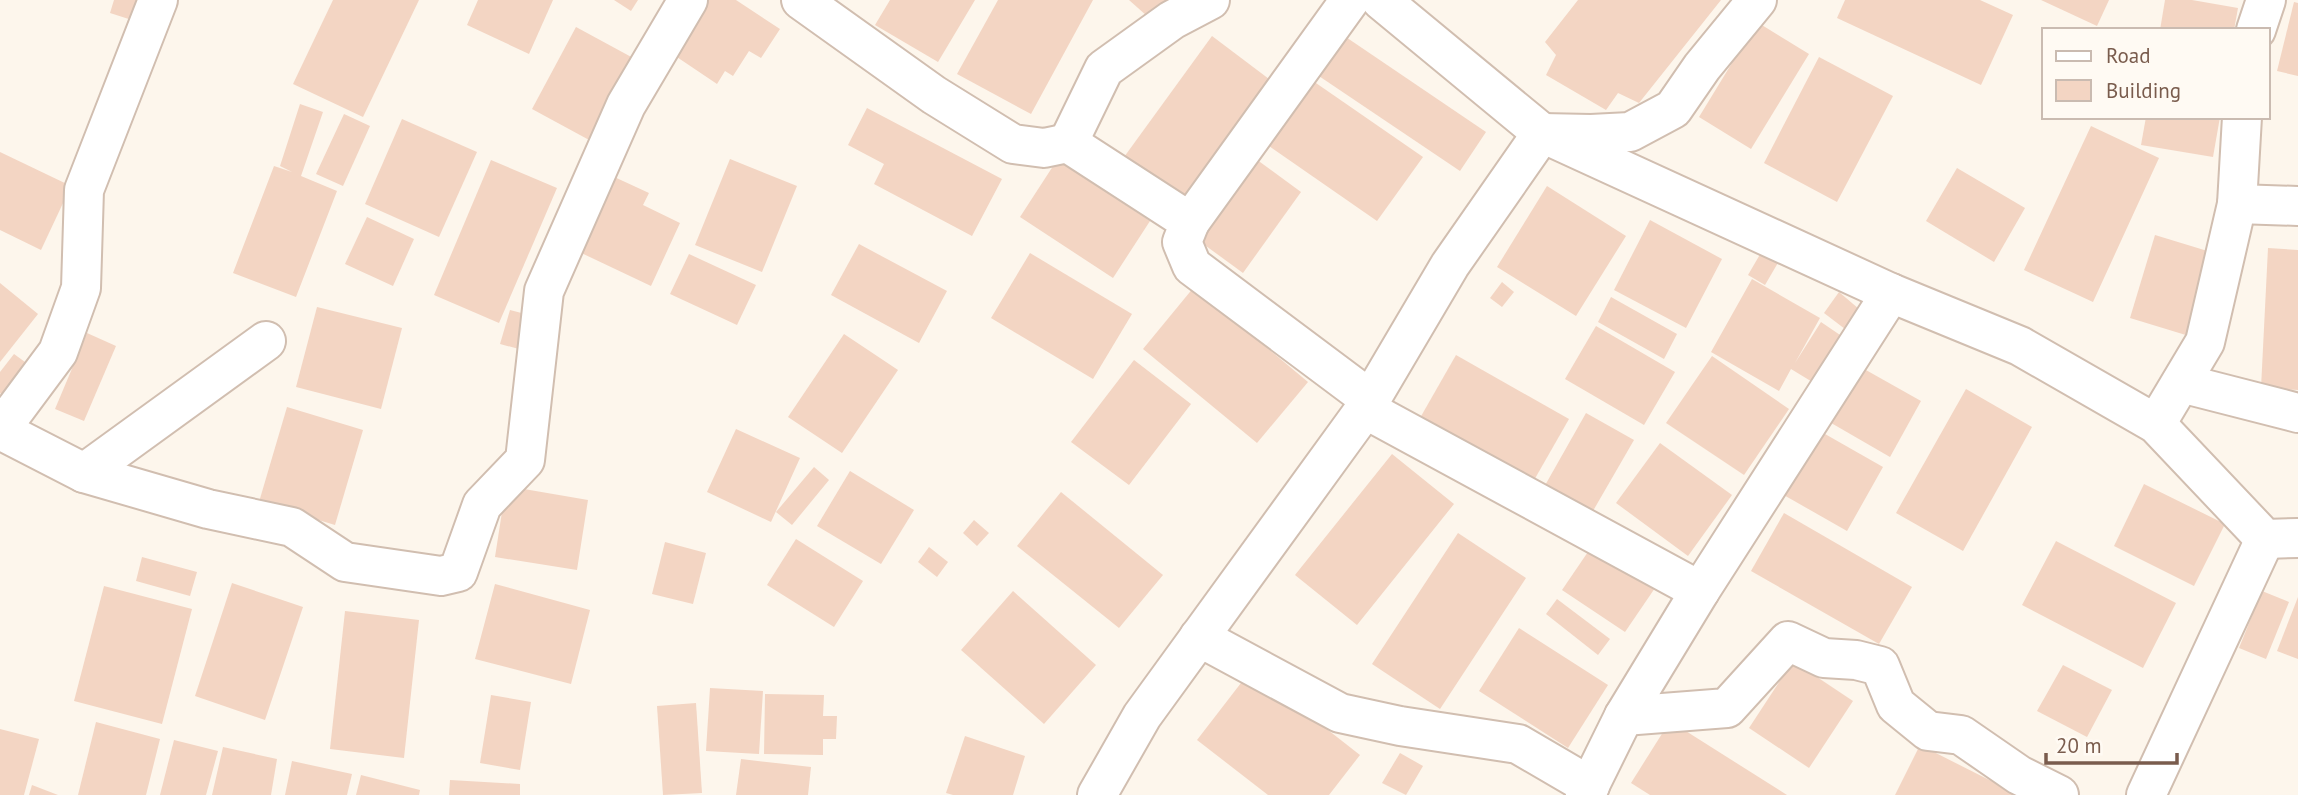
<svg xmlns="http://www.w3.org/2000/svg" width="2298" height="795" font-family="'PT Sans',sans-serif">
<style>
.building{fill:#f3d5c3}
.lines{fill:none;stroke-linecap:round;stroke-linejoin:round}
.minor-casing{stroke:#d1beb0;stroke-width:42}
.minor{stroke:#fff;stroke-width:38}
</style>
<rect width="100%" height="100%" fill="#fdf6ec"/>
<g class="building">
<path d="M114 0H141L135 21 110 13Z"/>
<path d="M333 0H419L363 117 293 84Z"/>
<path d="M478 0H553L529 54 467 25Z"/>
<path d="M614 0H638L631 11Z"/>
<path d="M693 0H736L780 29 761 58 749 51 733 76 725 71 717 84 662 47Z"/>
<path d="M890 0H975L938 62 875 25Z"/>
<path d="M998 0H1093L1031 114 957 74Z"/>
<path d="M1129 0H1186L1168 19 1155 8 1147 16Z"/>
<path d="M1578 0H1721L1639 103 1618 93 1606 110 1546 75 1556 55 1545 42Z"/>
<path d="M1845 0H1980L2013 15 1981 85 1837 18Z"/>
<path d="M2041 0H2109L2097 26Z"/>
<path d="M2165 0H2192L2238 8 2234 30H2160Z"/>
<path d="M2294 2 2298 3V76L2277 71Z"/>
<path d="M1757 22 1809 54 1751 149 1699 117Z"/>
<path d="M576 27 635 59 591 141 532 109Z"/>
<path d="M1334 29 1486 132 1460 171 1307 68Z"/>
<path d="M1212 36 1269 79 1177 206 1119 164Z"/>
<path d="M1819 57 1893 96 1837 202 1764 163Z"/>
<path d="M1300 72 1423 157 1377 221 1256 137Z"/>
<path d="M300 104 323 112 301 176 337 191 296 297 233 273 274 166 292 172 280 166Z"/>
<path d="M867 108 1002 179 972 236 874 184 884 164 848 145Z"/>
<path d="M344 114 370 126 343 186 316 174Z"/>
<path d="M2146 117H2220L2213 157 2141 145Z"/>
<path d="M402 119 477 152 439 237 365 204Z"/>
<path d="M2091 126 2159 158 2093 302 2024 270Z"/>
<path d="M0 152 71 186 41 250 0 230Z"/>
<path d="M1249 154 1301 192 1243 273 1191 235Z"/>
<path d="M730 159 797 186 762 272 695 245Z"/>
<path d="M491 160 557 188 499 323 434 295Z"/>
<path d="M1057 160 1150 221 1113 278 1020 217Z"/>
<path d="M1957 168 2025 208 1994 262 1926 221Z"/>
<path d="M610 175 649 193 643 205 680 223 651 286 575 250Z"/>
<path d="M1547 186 1626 236 1576 316 1497 267Z"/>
<path d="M367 217 414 239 393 286 345 264Z"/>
<path d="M1650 220 1722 259 1686 328 1614 290Z"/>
<path d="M2155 235 2214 253 2189 336 2130 318Z"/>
<path d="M859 244 947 291 919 343 831 295Z"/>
<path d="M2268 248 2298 250V390L2261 388Z"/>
<path d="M1762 251 1779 261 1765 285 1748 275Z"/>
<path d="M1030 253 1132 314 1093 379 991 318Z"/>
<path d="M689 254 756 285 737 325 670 294Z"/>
<path d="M1752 279 1820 318 1795 363 1821 322 1843 337 1814 383 1791 369 1779 391 1711 352Z"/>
<path d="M1502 282 1514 292 1502 307 1490 298Z"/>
<path d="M0 283 38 314 0 362Z"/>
<path d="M1194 287 1308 382 1257 443 1143 349Z"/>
<path d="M1839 292 1859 309 1845 329 1824 313Z"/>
<path d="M1611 297 1677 334 1664 359 1598 322Z"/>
<path d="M317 307 402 328 381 409 296 387Z"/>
<path d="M510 310 529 315 519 349 500 344Z"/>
<path d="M1596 326 1675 372 1644 425 1565 379Z"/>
<path d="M87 333 116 346 84 421 55 409Z"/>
<path d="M844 334 898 370 842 453 788 417Z"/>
<path d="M14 354 36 370 11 402 0 393V372Z"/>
<path d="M1456 355 1569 419 1529 489 1416 425Z"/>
<path d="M1712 356 1789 409 1744 475 1666 423Z"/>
<path d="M1134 360 1191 404 1129 485 1071 442Z"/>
<path d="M1857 365 1921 401 1890 457 1826 420Z"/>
<path d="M1966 389 2032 427 1963 551 1896 513Z"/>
<path d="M287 407 363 430 335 525 259 502Z"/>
<path d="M1586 413 1634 440 1586 523 1539 496Z"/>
<path d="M736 429 800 458 771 522 707 492Z"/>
<path d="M1818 430 1883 467 1847 531 1782 494Z"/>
<path d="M1660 443 1732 495 1688 556 1616 503Z"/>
<path d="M1392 454 1454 504 1357 625 1295 575Z"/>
<path d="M814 467 829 480 792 525 776 512Z"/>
<path d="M850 471 914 510 881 564 817 526Z"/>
<path d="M2144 484 2225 524 2194 586 2114 546Z"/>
<path d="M506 486 588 500 577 570 495 557Z"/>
<path d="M1061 492 1163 575 1119 628 1017 546Z"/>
<path d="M1784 513 1912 587 1879 644 1751 571Z"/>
<path d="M974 520 989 533 977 546 963 533Z"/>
<path d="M1458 533 1526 578 1440 709 1372 664Z"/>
<path d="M796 539 863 581 834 627 767 585Z"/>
<path d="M2056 541 2176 603 2143 668 2022 605Z"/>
<path d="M665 542 706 553 693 604 652 594Z"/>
<path d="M1592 546 1655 588 1625 632 1562 590Z"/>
<path d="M929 547 948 562 937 577 918 562Z"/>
<path d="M142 557 197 572 190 596 136 581Z"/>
<path d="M232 583 303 607 265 720 195 696Z"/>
<path d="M495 584 590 610 571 684 475 659Z"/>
<path d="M104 586 192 609 162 724 74 701Z"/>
<path d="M1013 591 1096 665 1044 724 961 650Z"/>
<path d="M2262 591 2289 602 2266 659 2239 648Z"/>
<path d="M2298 597V659L2277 651Z"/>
<path d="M1557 599 1610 639 1598 655 1546 614Z"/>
<path d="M345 611 419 620 404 758 330 749Z"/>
<path d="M1519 628 1608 685 1568 748 1479 691Z"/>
<path d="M1793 661 1853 701 1809 768 1749 728Z"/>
<path d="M2063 665 2112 690 2087 737 2037 711Z"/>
<path d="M1251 670 1360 755 1329 795H1268L1197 740Z"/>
<path d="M710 688 763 691 759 754 706 751Z"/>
<path d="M765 694 824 695 823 716H837L836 739H823V755L764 754Z"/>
<path d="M491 695 531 702 520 770 480 763Z"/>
<path d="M696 703 702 793 663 795 657 706Z"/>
<path d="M1670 721 1787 795H1650L1631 783Z"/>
<path d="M96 722 160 739 146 795H78Z"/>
<path d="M0 729 39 739 24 795H0Z"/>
<path d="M965 736 1025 756 1013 795H953L946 793Z"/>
<path d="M174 740 218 751 206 795H160Z"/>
<path d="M1920 745 2019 795H1895Z"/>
<path d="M223 747 277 759 271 795H212Z"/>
<path d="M1400 753 1423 766 1406 795 1382 783Z"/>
<path d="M741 759 811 767 808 795H736Z"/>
<path d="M292 761 352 774 347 795H285Z"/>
<path d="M361 775 420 790 419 795H356Z"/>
<path d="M450 780 520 784V795H449Z"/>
<path d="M32 785 58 795H29Z"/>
</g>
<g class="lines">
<g class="minor-casing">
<g id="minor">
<path d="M801 0 934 95 1013 144 1044 148 1068 143 1190 222 1182 242 1192 266 1371 400"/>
<path d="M1381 0 1542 133 1891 293 2020 346 2156 424 2265 539 2298 538"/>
<path d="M2256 30 2266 0"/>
<path d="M1068 143 1104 69 1172 20 1210 0"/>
<path d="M2237 204 2298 206"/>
<path d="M1190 222 1350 0"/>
<path d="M2181 383 2298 413"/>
<path d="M1365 409 1700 591"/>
<path d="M2156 424 2205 342 2237 204 2242 117"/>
<path d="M0 430 84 473 208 509 292 527 345 562 441 576 458 572 482 505 525 460 544 291 626 105 688 0"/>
<path d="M0 430 58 352 81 288 84 190 158 0"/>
<path d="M84 473 266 341"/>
<path d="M1199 637 1340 713 1400 726 1518 744 1590 786"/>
<path d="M1624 716 1727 708 1788 641 1824 658 1856 660 1880 666 1896 705 1928 731 1961 735 2019 775 2059 795"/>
<path d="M1097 795 1142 716 1365 409 1450 265 1542 133 1591 134 1630 132 1673 109 1702 67 1757 0"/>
<path d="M1585 795 1624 716 1700 591 1891 293"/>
<path d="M2146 795 2265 539"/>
</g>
</g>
<use href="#minor" class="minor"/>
</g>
<rect x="2042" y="28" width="228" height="91" fill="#fffaf3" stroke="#cabbb1" stroke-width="2"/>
<rect x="2056" y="51" width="35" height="10" fill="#ffffff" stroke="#cabbb1" stroke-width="2"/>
<text x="2106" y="63" font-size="21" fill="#7a5c4d">Road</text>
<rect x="2056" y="80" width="35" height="21" fill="#f3d5c3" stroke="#cabbb1" stroke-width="2"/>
<text x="2106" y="98" font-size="21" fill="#7a5c4d">Building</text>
<path d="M2046 753v10h131v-10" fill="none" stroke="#7a5c4d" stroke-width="3.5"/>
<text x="2056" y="753" font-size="21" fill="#7a5c4d" stroke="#fffaf3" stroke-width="5" paint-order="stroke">20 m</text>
</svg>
